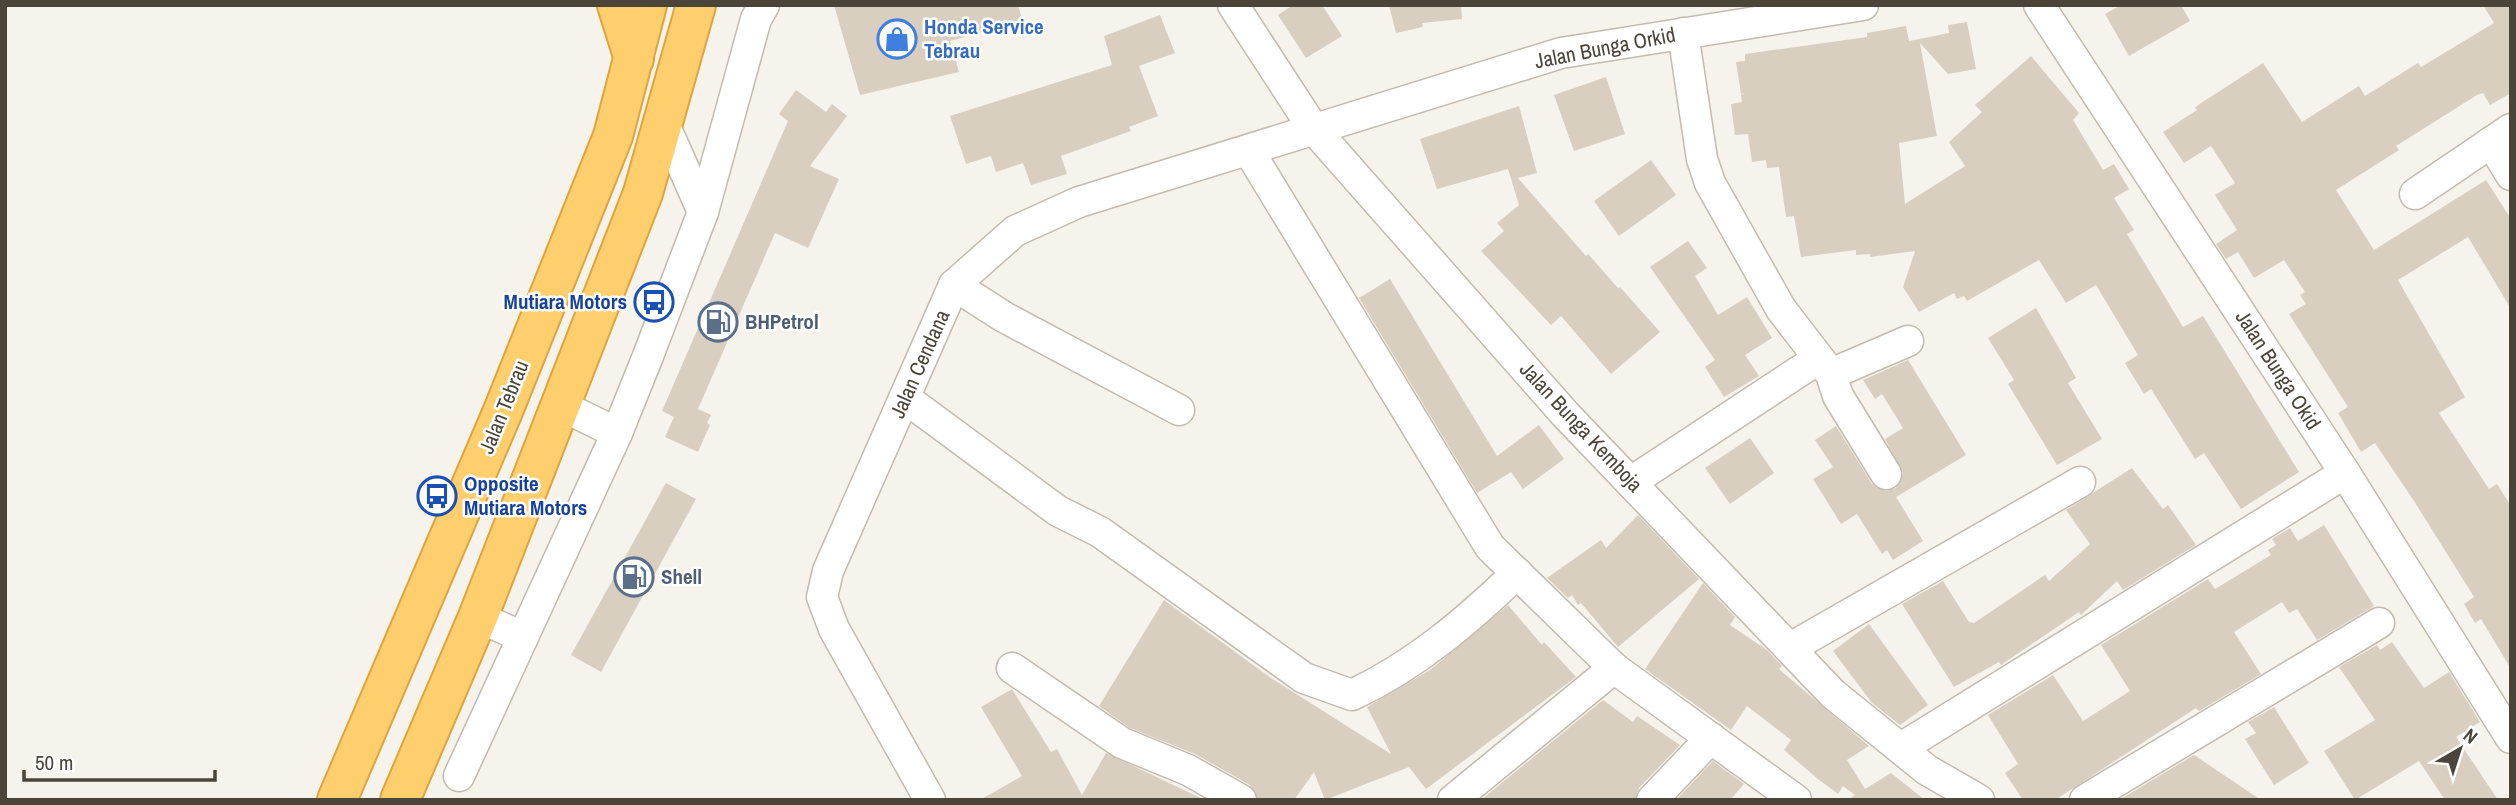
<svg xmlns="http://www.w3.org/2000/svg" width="2516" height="805" font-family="'Archivo Narrow',sans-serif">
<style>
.building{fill:#d8cfc1}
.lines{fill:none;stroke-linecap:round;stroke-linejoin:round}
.street-casing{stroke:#c2bbae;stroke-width:33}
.highway-casing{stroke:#e0a43c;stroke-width:42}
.street{stroke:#fff;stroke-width:30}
.highway{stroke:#ffcf6e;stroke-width:38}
.labels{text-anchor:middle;stroke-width:5;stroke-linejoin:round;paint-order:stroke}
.shop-label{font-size:21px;font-weight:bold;fill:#366cbe;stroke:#fff;text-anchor:start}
.street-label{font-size:21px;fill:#4b4439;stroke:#fff}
.transit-label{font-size:21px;font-weight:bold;fill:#164399;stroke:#fff;text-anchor:end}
.service-label{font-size:21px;font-weight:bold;fill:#4e5e75;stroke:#fff;text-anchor:start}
</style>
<rect width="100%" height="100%" fill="#f6f3ec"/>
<g class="building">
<path d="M834 5H1018L1023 22 950 41 959 72 860 95Z"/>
<path d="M1293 5H1322L1342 36 1306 58 1278 15Z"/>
<path d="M1389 5H1461L1462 19 1422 23 1423 27 1396 33Z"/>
<path d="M2121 5H2181L2190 21 2129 56 2105 14Z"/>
<path d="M2483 5H2511V93L2490 105 2483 93 2477 95 2396 146 2399 150 2336 190 2374 250 2486 180 2511 219V309L2468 237 2398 280 2465 397 2439 413 2489 489 2497 484 2511 506V669L2481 619 2475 623 2464 604 2474 597 2414 501 2375 443 2361 452 2338 413 2348 407 2289 314 2306 304 2300 295 2305 292 2284 260 2254 278 2238 252 2226 259 2216 244 2237 230 2215 195 2235 183 2211 146 2184 163 2163 132 2197 110 2195 107 2263 63 2302 122 2359 86 2365 96 2418 63 2421 67 2494 23Z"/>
<path d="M1160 15 1175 53 1139 66 1158 116 1129 127 1131 131 1061 156 1067 174 1031 185 1023 163 996 172 991 156 966 164 950 116 1112 65 1104 36Z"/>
<path d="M1967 22 1976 69 1948 74 1920 43 1937 136 1899 143 1905 204 1965 166 1949 142 1982 112 1975 105 2031 56 2079 113 2073 120 2103 170 2114 164 2129 189 2114 198 2134 230 2127 234 2183 327 2203 316 2299 472 2241 509 2204 453 2195 459 2151 389 2144 394 2125 363 2138 355 2096 285 2066 303 2039 260 1967 301 1964 296 1957 299 1954 293 1919 312 1903 287 1915 251 1870 257V254L1856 255V250L1801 257 1794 216 1786 217 1779 167 1767 168 1766 160 1752 162 1748 134 1735 135 1731 104 1742 102 1741 95 1745 93 1741 94 1736 62 1745 61V54L1867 37V33L1906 26 1909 41 1949 33 1948 25Z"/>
<path d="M1606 77 1625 134 1574 151 1554 95Z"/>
<path d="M796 90 826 112 832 104 847 116 810 166 839 179 808 248 775 233 698 409 711 415 707 423 710 425 698 452 665 437 674 417 662 411 788 121 779 114Z"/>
<path d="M1519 106 1537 173 1518 178 1586 256 1588 254 1618 288 1620 287 1660 332 1611 374 1561 316 1551 325 1481 251 1504 231 1497 223 1519 205 1508 169 1437 189 1420 139Z"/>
<path d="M1651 160 1676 195 1619 236 1594 201Z"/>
<path d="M1688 241 1707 268 1695 276 1718 315 1747 297 1772 338 1745 355 1759 376 1724 397 1705 367 1715 360 1650 267Z"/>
<path d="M1390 279 1497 456 1539 425 1564 459 1523 489 1511 472 1477 493 1359 298Z"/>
<path d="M2036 308 2076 378 2068 383 2102 439 2057 465 2008 384 2014 380 1988 338Z"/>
<path d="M1908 360 1966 455 1896 497 1923 541 1893 560 1887 550 1882 554 1857 514 1841 524 1813 479 1833 467 1815 440 1836 426 1872 484 1886 491 1896 488 1903 473 1885 439 1903 428 1882 394 1875 399 1863 380Z"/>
<path d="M1750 438 1774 473 1730 504 1705 468Z"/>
<path d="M2132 468 2163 509 2168 505 2196 545 2123 590 2117 581 2081 615 2079 612 2001 665 1999 662 1954 687 1902 604 1943 581 1969 622 1974 623 2045 575 2049 581 2090 544 2066 510Z"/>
<path d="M666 483 696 499 601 672 571 655Z"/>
<path d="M1638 515 1699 579 1618 647 1581 603 1578 605 1572 595 1568 598 1547 578 1601 540 1606 548Z"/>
<path d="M2324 525 2374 606 2317 640 2297 609 2289 613 2282 602 2234 632 2261 674 2199 711 2196 708 2055 800H2023L2005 773 2018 764 1988 715 2053 675 2083 721 2130 691 2101 645 2208 579 2215 589 2271 555 2268 550 2276 545 2272 539 2290 528 2298 541Z"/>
<path d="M1703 583 1735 617 1730 625 1767 650 1782 666 1779 669 1869 746 1847 760 1865 789 1891 773 1925 800H1847L1855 795 1843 786 1838 794 1818 779 1784 750 1791 740 1747 706 1731 730 1645 669Z"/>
<path d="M1164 600 1271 678 1391 754 1367 707 1430 670 1508 605 1542 645 1544 642 1576 677 1426 789 1409 767 1325 800 1314 772 1294 800H1258L1250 785 1195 754 1130 728 1099 706Z"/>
<path d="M1869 624 1928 705 1900 725 1872 703 1833 651Z"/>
<path d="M2392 642 2424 688 2449 672 2480 722 2456 737 2498 800H2445L2419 761 2355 800 2324 751 2375 720 2339 667 2377 645 2380 650Z"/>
<path d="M1012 689 1051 752 1057 749 1082 795 1106 753 1205 800H980L1022 776 981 707Z"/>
<path d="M1603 700 1633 722 1637 716 1680 745 1639 788 1635 800H1481Z"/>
<path d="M2274 707 2309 763 2274 785 2245 739 2256 733 2248 722Z"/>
<path d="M2194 755 2261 800H2119Z"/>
<path d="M1713 761 1744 784 1730 800H1676Z"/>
</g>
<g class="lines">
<g class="street-casing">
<g id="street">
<path d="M1233 5 1313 128 1565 414 1833 694 1927 770 1979 800"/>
<path d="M2039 5 2345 473 2511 738"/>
<path d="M1683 33 1702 159 1710 183 1781 309 1831 374 1908 341"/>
<path d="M664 124 703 212"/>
<path d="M2491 142 2511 175"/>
<path d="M1249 151 1490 547 1614 668 1796 800"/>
<path d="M2415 194 2511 129"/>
<path d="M954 285 1004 317 1179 410"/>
<path d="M1831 374 1838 396 1886 474"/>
<path d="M905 398 1058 511 1100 532 1304 678 1352 695C1416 665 1467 621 1517 573"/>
<path d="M560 405 617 433"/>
<path d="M1631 482 1818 359"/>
<path d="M478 617 523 637"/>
<path d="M1792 647 2080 482"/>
<path d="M1012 668 1122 743 1188 770 1241 800"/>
<path d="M1901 748 2345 473"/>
<path d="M459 776 617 433 648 356 703 212 756 19 764 5"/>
<path d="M930 800 834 629 822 597 828 571 954 285 1015 231 1079 202 1561 53 1863 5"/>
<path d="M1453 800 1614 668"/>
<path d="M1652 800 1711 738"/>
<path d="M2085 800 2379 623"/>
</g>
</g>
<g class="highway-casing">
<g id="highway">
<path d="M617 5 634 59"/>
<path d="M337 800 503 411 613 136 647 5"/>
<path d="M400 800 478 617 643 193 696 5"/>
</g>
</g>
<use href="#street" class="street"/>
<use href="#highway" class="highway"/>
</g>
<defs>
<g id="shop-ring" transform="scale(2.0125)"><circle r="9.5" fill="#fff" stroke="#3f7fe0" stroke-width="1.5"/><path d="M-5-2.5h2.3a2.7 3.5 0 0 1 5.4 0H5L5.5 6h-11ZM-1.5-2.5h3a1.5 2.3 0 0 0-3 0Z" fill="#3f7fe0"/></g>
<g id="bus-ring" transform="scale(2.0125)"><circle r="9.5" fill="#fff" stroke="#1a4fb4" stroke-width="1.5"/><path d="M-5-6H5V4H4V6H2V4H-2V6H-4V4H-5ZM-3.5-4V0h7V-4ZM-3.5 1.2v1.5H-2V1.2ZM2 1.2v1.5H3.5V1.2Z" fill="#1a4fb4"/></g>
<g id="fuel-ring" transform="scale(2.0125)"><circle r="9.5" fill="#fff" stroke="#5c6f8a" stroke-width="1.5"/><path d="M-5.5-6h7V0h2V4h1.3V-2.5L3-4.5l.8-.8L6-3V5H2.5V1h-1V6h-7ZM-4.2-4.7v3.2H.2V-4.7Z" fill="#5c6f8a"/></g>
</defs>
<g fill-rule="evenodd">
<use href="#shop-ring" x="897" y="39"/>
<use href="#bus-ring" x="654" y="302"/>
<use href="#fuel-ring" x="718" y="322"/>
<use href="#bus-ring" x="437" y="496"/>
<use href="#fuel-ring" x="634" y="577"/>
</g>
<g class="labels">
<g class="shop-label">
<text x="924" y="34">Honda Service<tspan x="924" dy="24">Tebrau</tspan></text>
</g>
<g class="street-label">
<text transform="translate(1605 48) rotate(-11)" y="7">Jalan Bunga Orkid</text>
<text transform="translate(920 364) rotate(-66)" y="7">Jalan Cendana</text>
<text transform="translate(2278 370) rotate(57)" y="7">Jalan Bunga Okid</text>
<text transform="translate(504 407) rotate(-68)" y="7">Jalan Tebrau</text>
<text transform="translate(1581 427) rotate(47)" y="7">Jalan Bunga Kemboja</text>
</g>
<g class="transit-label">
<text x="627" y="309">Mutiara Motors</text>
<text x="464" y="491" text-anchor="start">Opposite<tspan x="464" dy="24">Mutiara Motors</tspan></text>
</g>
<g class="service-label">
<text x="745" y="329">BHPetrol</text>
<text x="661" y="584">Shell</text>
</g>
</g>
<rect width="2516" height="805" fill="none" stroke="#4b4439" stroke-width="14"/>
<g transform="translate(2460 749) rotate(39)" stroke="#ffffff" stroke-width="5" paint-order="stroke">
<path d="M0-5L12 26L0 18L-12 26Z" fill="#4b4439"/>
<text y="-10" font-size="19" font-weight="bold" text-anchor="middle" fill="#4b4439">N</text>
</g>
<path d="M24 770v10h191v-10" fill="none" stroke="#4b4439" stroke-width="3.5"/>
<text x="35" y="770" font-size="21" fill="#4b4439" stroke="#ffffff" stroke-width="5" paint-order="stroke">50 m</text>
</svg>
